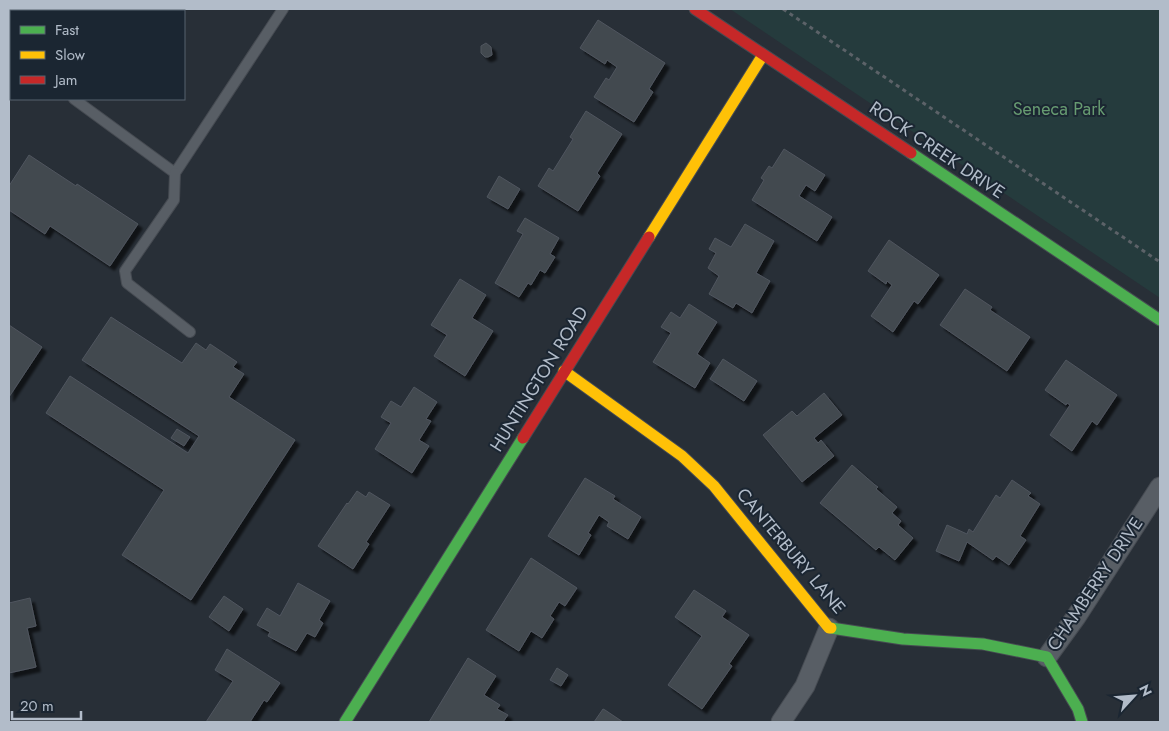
<svg xmlns="http://www.w3.org/2000/svg" width="1169" height="731" font-family="Jost,sans-serif">
<style>
.green{fill:#253b3d}
.building{fill:#42484f;stroke:#50565f;filter:url(#shadow)}
.lines{fill:none;stroke-linecap:round;stroke-linejoin:round}
.lane-casing{stroke:#464b52;stroke-width:12}
.street-casing{stroke:#464b52;stroke-width:21}
.fast-casing{stroke:#464b52;stroke-width:13}
.slow-casing{stroke:#464b52;stroke-width:13}
.jam-casing{stroke:#464b52;stroke-width:13}
.path{stroke:#5c6268;stroke-width:3;stroke-dasharray:4 4;stroke-linecap:butt}
.lane{stroke:#585e65;stroke-width:10}
.street{stroke:#585e65;stroke-width:19}
.fast{stroke:#4caf50;stroke-width:11}
.slow{stroke:#ffc107;stroke-width:11}
.jam{stroke:#c62828;stroke-width:11}
.labels{text-anchor:middle;stroke-width:4;stroke-linejoin:round;paint-order:stroke}
.park-label{font-size:18px;fill:#679b71;stroke:#1b2632}
.street-label{font-size:18px;fill:#b2bcc9;stroke:#1b2632}
</style>
<defs>
<filter id="shadow"><feDropShadow dx="4.5" dy="4.5" stdDeviation="1" flood-color="#0009"/></filter>
</defs>
<rect width="100%" height="100%" fill="#282f37"/>
<path class="green" d="M730 9H1160V298Z"/>
<g class="building">
<path d="M598 20 665 63 649 89 653 92 634 122 594 97 606 78 609 80 617 67 607 60 605 64 580 48Z"/>
<path d="M486 43 491 47 492 55 488 57H485L481 53V46Z"/>
<path d="M586 111 622 134 597 173 600 176 578 211 538 186 549 168 553 171 573 139 570 137Z"/>
<path d="M784 149 825 175 815 191 806 185 799 196 832 217 817 241 752 200 764 180 761 178 769 166 772 168Z"/>
<path d="M29 155 76 186 77 184 138 224 110 266 50 226 45 234 9 210V186Z"/>
<path d="M499 176 520 189 508 209 487 197Z"/>
<path d="M525 218 559 238 550 254 555 257 545 273 540 270 531 285 528 283 519 297 495 283 523 234 517 231Z"/>
<path d="M745 224 774 241 756 273 770 281 752 313 736 303 733 308 709 294 719 276 708 268 716 253 709 249 715 238 731 247Z"/>
<path d="M889 240 939 275 918 304 914 301 893 332 871 316 892 285 887 281 886 284 868 271Z"/>
<path d="M460 279 486 295 472 318 493 331 465 376 434 356 447 335 431 325Z"/>
<path d="M965 289 992 307 990 310 1030 337 1007 371 940 325Z"/>
<path d="M689 304 717 322 697 354 710 363 695 388 653 362 671 333 661 327 671 312 680 318Z"/>
<path d="M111 317 182 363 196 343 206 350 210 344 237 362 233 367 244 374 229 397 295 440 191 600 122 555 164 490 46 413 70 376 188 453 199 436 82 360Z"/>
<path d="M9 325 42 347 9 397Z"/>
<path d="M723 359 757 381 744 401 710 379Z"/>
<path d="M1066 360 1117 395 1097 425 1092 421 1072 451 1050 435 1070 405 1067 403 1066 405 1045 390Z"/>
<path d="M414 387 437 402 426 419 431 421 419 440 429 446 412 473 375 449 391 423 381 417 389 404 391 401 401 407Z"/>
<path d="M824 393 842 415 814 438 818 443 821 440 834 456 802 482 763 435 792 411 797 416Z"/>
<path d="M177 429 190 437 184 446 171 438Z"/>
<path d="M852 465 875 485 878 487 876 489 897 507 892 513 901 521 898 525 913 538 895 560 879 547 876 550 820 503Z"/>
<path d="M585 478 615 496 613 499 641 517 628 539 607 526 609 522 599 515 588 533 591 535 579 555 548 536Z"/>
<path d="M1012 480 1031 493 1028 496 1040 504 1020 536 1026 540 1009 565 996 556 993 560 967 542 959 561 936 551 947 525 967 534 969 529 973 532 996 495 1000 498Z"/>
<path d="M357 491 366 497 369 492 390 505 366 542 369 544 353 569 318 546 347 503 348 504Z"/>
<path d="M531 558 577 588 565 606 559 602 550 616 554 619 542 638 531 631 519 651 486 630Z"/>
<path d="M298 583 330 601 319 620 323 623 315 637 307 633 296 651 268 636 270 632 257 625 267 608 280 616Z"/>
<path d="M694 590 726 611 722 617 749 635 729 664 732 666 702 709 668 685 702 636 675 617Z"/>
<path d="M224 596 243 609 229 631 209 617Z"/>
<path d="M30 598 36 626 27 628 36 667 9 673V603Z"/>
<path d="M227 649 280 683 267 702 264 700 250 722H206L233 681 215 670Z"/>
<path d="M468 658 496 676 484 695 500 705 497 709 508 715 503 722H429Z"/>
<path d="M557 668 568 675 561 686 550 680Z"/>
<path d="M603 709 605 710 623 722H594Z"/>
</g>
<g class="lines">
<g class="lane-casing">
<g id="lane">
<path d="M9 51 11 52"/>
<path d="M74 99 175 173 283 9"/>
<path d="M175 173 174 200 125 271 127 283 190 332"/>
</g>
</g>
<g class="street-casing">
<g id="street">
<path d="M1047 657 1076 617 1160 487"/>
<path d="M781 722 805 686 829 628"/>
</g>
</g>
<g class="fast-casing">
<g id="fast">
<path d="M911 153 1160 320"/>
<path d="M831 628 903 639 983 644 1047 657 1078 709 1082 722"/>
<path d="M345 722 523 438"/>
</g>
</g>
<g class="slow-casing">
<g id="slow">
<path d="M649 237 763 55"/>
<path d="M564 371 682 456 714 486 829 628H831"/>
</g>
</g>
<g class="jam-casing">
<g id="jam">
<path d="M695 9 911 153"/>
<path d="M523 438 649 237"/>
</g>
</g>
<path class="path" d="M783 9 1160 262"/>
<use href="#lane" class="lane"/>
<use href="#street" class="street"/>
<use href="#fast" class="fast"/>
<use href="#slow" class="slow"/>
<use href="#jam" class="jam"/>
</g>
<g class="labels">
<g class="park-label">
<text x="1059" y="115">Seneca Park</text>
</g>
<g class="street-label">
<text transform="translate(937 150) rotate(34)" y="6">ROCK CREEK DRIVE</text>
<text transform="translate(539 379) rotate(-58)" y="6">HUNTINGTON ROAD</text>
<text transform="translate(791 551) rotate(50)" y="6">CANTERBURY LANE</text>
<text transform="translate(1095 584) rotate(-56)" y="6">CHAMBERRY DRIVE</text>
</g>
</g>
<rect width="1169" height="731" fill="none" stroke="#b2bcc9" stroke-width="20"/>
<rect x="10" y="10" width="175" height="90" fill="#1b2632" stroke="#57626e"/>
<rect x="20" y="26" width="25" height="8" fill="#4caf50" stroke="#57626e"/>
<text x="55" y="35" font-size="15" fill="#b2bcc9">Fast</text>
<rect x="20" y="51" width="25" height="8" fill="#ffc107" stroke="#57626e"/>
<text x="55" y="60" font-size="15" fill="#b2bcc9">Slow</text>
<rect x="20" y="76" width="25" height="8" fill="#c62828" stroke="#57626e"/>
<text x="55" y="85" font-size="15" fill="#b2bcc9">Jam</text>
<g transform="translate(1134 696) rotate(64)" stroke="#1b2632" stroke-width="4" paint-order="stroke">
<path d="M0-4L9 19L0 12L-9 19Z" fill="#b2bcc9"/>
<text y="-8" font-size="14" font-weight="bold" text-anchor="middle" fill="#b2bcc9">N</text>
</g>
<path d="M12 711v8h69v-8" fill="none" stroke="#b2bcc9" stroke-width="2.5"/>
<text x="20" y="711" font-size="15" fill="#b2bcc9" stroke="#1b2632" stroke-width="4" paint-order="stroke">20 m</text>
</svg>
